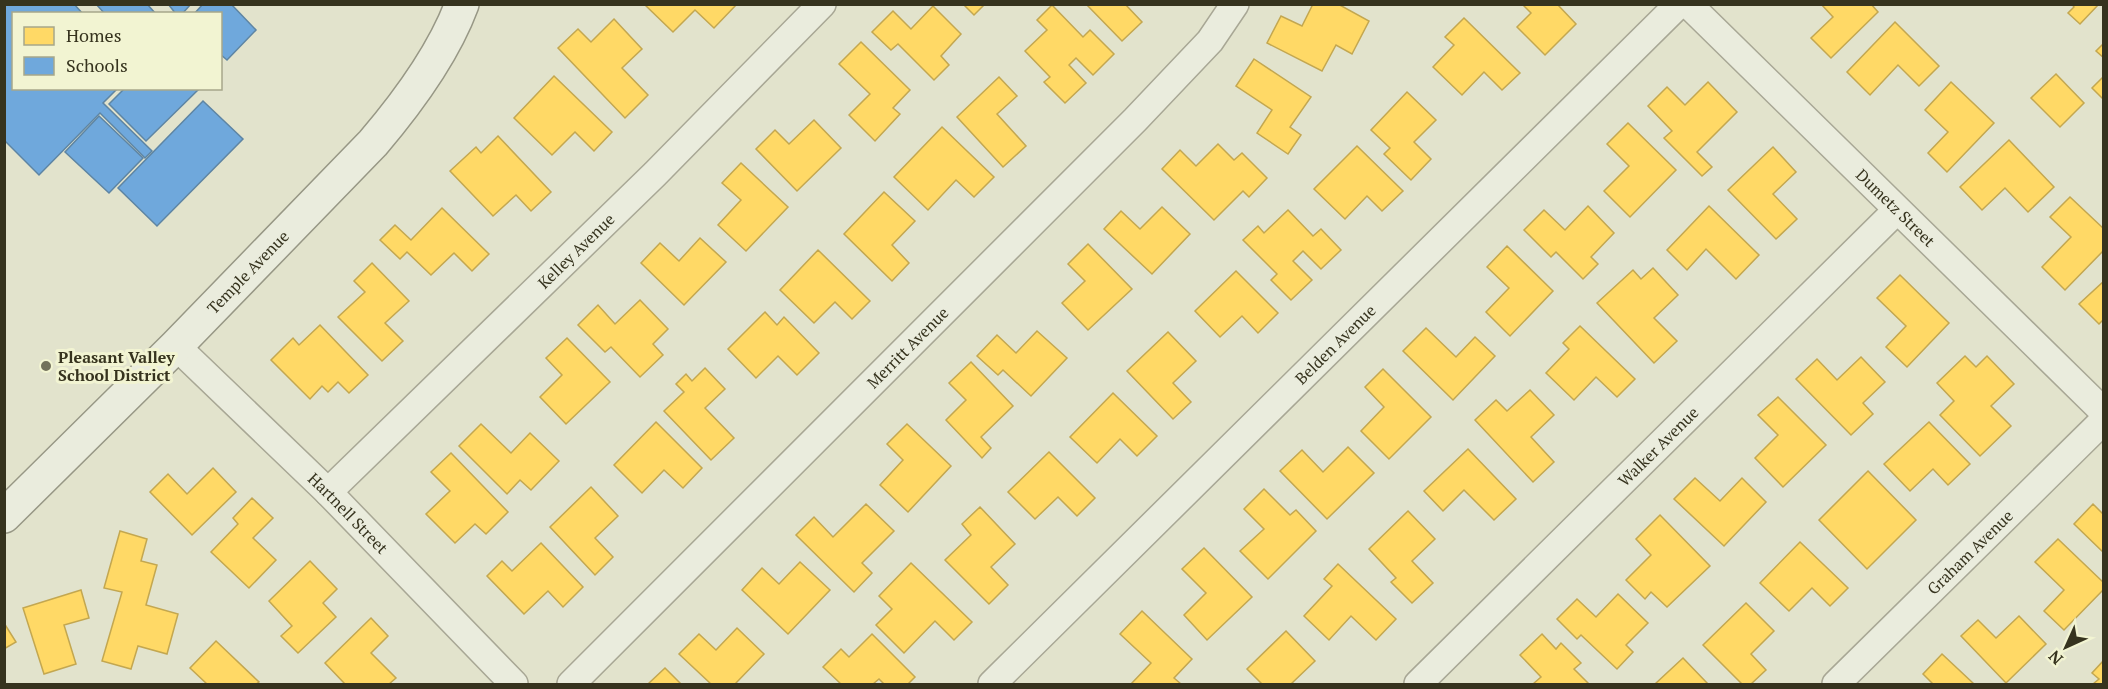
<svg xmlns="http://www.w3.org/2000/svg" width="2108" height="689" font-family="'PT Serif',serif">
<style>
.homes{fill:#ffd966;stroke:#c3a750;stroke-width:1.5}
.schools{fill:#6fa8dc;stroke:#5e85a3;stroke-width:1.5}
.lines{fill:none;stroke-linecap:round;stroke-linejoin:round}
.minor-casing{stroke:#a8a795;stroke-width:30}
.secondary-casing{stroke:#979785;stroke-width:36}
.minor{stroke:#eaecdd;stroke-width:27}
.secondary{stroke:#eaecdd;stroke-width:33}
.poi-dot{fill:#72715b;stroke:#f2f4d2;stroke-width:2}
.labels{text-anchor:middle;stroke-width:6;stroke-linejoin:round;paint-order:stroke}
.street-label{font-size:16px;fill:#36331e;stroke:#f2f4d2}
.poi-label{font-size:16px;font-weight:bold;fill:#36331e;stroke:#f2f4d2;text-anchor:start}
</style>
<rect width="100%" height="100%" fill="#e2e3cc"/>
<g class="homes">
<path d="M644 4H737L714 28 695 10 673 32Z"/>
<path d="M963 4H985L974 15Z"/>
<path d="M1086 4H1125L1142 22 1122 41Z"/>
<path d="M1313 4H1338L1369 21 1352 54 1336 45 1322 71 1267 43 1281 16 1302 26Z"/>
<path d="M1522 4H1557L1576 24 1545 55 1517 27 1531 13Z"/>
<path d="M1821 4H1871L1878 12 1831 58 1811 38 1833 17Z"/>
<path d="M2072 4H2099L2080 24 2068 13 2074 7Z"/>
<path d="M1052 5 1083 37 1090 30 1114 54 1093 75 1076 58 1069 65 1086 83 1065 103 1044 82 1050 77 1025 51 1047 30 1037 20Z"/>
<path d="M933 6 961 34 941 56 949 65 934 80 898 44 891 50 872 32 893 11 911 29Z"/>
<path d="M1464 18 1520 73 1502 90 1484 72 1462 95 1433 67 1454 45 1445 37Z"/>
<path d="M614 19 642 49 622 68 648 95 625 118 558 48 578 29 591 42Z"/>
<path d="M1895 22 1939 66 1919 86 1898 65 1870 95 1847 72Z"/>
<path d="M861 42 910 90 893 108 900 114 875 141 849 115 870 94 839 64Z"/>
<path d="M2104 43V58L2096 51Z"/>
<path d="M1254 59 1311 97 1290 127 1301 135 1288 154 1257 133 1272 110 1236 86Z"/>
<path d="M2056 74 2084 103 2060 127 2031 98Z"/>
<path d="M554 76 612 132 594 151 575 132 552 155 514 118Z"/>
<path d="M2104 76V100L2092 88Z"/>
<path d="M999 77 1017 96 997 114 1026 146 1003 167 957 117Z"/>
<path d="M1708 82 1737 112 1697 152 1712 167 1702 176 1664 138 1672 131 1648 106 1667 87 1685 105Z"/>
<path d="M1951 82 1994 123 1947 172 1928 153 1948 132 1925 110Z"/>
<path d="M1407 92 1436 120 1414 142 1431 159 1411 180 1384 154 1390 148 1371 130Z"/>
<path d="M814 120 841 148 797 191 756 149 775 130 789 144Z"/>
<path d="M1628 123 1676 170 1630 217 1604 191 1629 166 1607 144Z"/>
<path d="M942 127 994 177 974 197 956 180 928 210 894 177Z"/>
<path d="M498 136 551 192 531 211 516 195 493 216 450 171 476 147 481 153Z"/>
<path d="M2009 140 2054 187 2028 212 2005 188 1982 210 1960 187Z"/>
<path d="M1218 144 1234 160 1242 153 1267 178 1249 197 1243 191 1214 220 1162 169 1180 150 1196 166Z"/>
<path d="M1357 146 1403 191 1382 211 1367 196 1345 219 1314 189Z"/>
<path d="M1773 147 1796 172 1773 194 1797 219 1776 239 1728 190Z"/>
<path d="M741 163 788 207 746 251 718 225 741 200 722 183Z"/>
<path d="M884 192 915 221 892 245 909 263 892 281 844 234Z"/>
<path d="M2070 197 2104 229V250L2065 290 2042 267 2071 237 2050 217Z"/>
<path d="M1588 206 1614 233 1591 257 1598 264 1583 279 1556 252 1551 257 1524 230 1544 210 1565 230Z"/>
<path d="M1709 206 1759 255 1736 279 1706 249 1687 270 1667 250Z"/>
<path d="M1162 207 1190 234 1152 274 1104 229 1121 211 1140 229Z"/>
<path d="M442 208 489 254 472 271 454 253 431 275 407 252 400 259 380 240 395 225 411 240Z"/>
<path d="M1288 210 1313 236 1321 229 1341 250 1321 269 1303 251 1293 261 1312 280 1291 300 1271 280 1277 274 1243 240 1258 226 1264 233Z"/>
<path d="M700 238 726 262 684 305 641 263 660 243 679 261Z"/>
<path d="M1088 244 1132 289 1088 330 1062 303 1085 281 1068 264Z"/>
<path d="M1507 246 1553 291 1510 336 1486 312 1509 288 1487 267Z"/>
<path d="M818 250 870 301 852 319 835 302 814 323 780 290Z"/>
<path d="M372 263 409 301 385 323 403 341 382 361 338 317 365 292 354 281Z"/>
<path d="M1653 268 1678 295 1654 318 1677 341 1654 363 1597 303 1633 270 1641 279Z"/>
<path d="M1236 271 1278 313 1258 333 1242 316 1220 337 1195 311Z"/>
<path d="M1900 275 1949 323 1907 367 1886 347 1906 326 1877 298Z"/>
<path d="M2104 281V319L2099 324 2079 304Z"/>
<path d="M640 300 668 329 653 344 663 355 640 377 611 347 605 352 578 325 598 305 615 324Z"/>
<path d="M765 312 777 325 784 317 819 353 797 375 778 356 756 378 728 349Z"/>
<path d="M320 325 368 375 349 393 338 382 328 392 322 386 310 399 271 360 293 338 299 345Z"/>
<path d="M1580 326 1635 379 1617 397 1596 377 1574 400 1546 373 1569 349 1563 343Z"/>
<path d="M1426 328 1456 357 1475 337 1495 356 1453 400 1403 351Z"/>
<path d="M1037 331 1067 358 1031 396 1003 370 998 375 977 356 997 335 1016 353Z"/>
<path d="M1168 332 1196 361 1173 383 1191 402 1173 419 1127 371Z"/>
<path d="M567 338 610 382 566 424 540 397 562 375 546 358Z"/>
<path d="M1965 356 1976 367 1987 356 2014 384 1991 406 2011 426 1980 456 1940 415 1954 401 1937 383Z"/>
<path d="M1861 357 1885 382 1863 403 1873 414 1851 435 1796 379 1817 359 1837 380Z"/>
<path d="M971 362 1013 406 981 437 991 448 982 458 946 420 966 400 949 383Z"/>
<path d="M705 368 725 389 705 408 734 438 711 460 664 411 684 392 676 384 686 374 692 381Z"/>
<path d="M1383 369 1431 417 1389 459 1361 431 1384 407 1365 387Z"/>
<path d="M1530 390 1554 415 1531 437 1554 462 1533 482 1475 420 1496 400 1507 411Z"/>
<path d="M1113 393 1157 436 1137 456 1120 439 1097 463 1070 437Z"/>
<path d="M1778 397 1826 445 1783 487 1755 458 1778 435 1758 415Z"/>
<path d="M656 422 702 468 683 488 664 470 642 493 614 465Z"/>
<path d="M1929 422 1970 464 1948 485 1933 469 1910 491 1884 464Z"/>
<path d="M481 424 511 453 530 433 559 461 531 490 520 480 507 494 459 446Z"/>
<path d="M907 424 951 466 908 512 880 485 903 460 887 444Z"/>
<path d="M1348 447 1374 473 1327 519 1280 471 1302 450 1323 472Z"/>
<path d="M1468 449 1516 499 1494 520 1464 490 1443 511 1424 491Z"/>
<path d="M1049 452 1095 498 1077 516 1058 497 1035 519 1008 492Z"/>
<path d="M451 453 508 512 486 534 475 524 455 543 426 514 450 491 431 472Z"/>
<path d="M213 468 236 492 192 535 150 492 168 474 187 494Z"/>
<path d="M1868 471 1916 520 1867 569 1819 520Z"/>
<path d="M1695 478 1720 501 1742 478 1766 502 1724 546 1674 499Z"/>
<path d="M591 487 618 516 595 538 613 557 595 575 550 527Z"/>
<path d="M1264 489 1290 515 1296 510 1316 531 1268 579 1240 551 1264 529 1244 509Z"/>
<path d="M252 498 273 518 253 538 276 560 249 588 211 552 238 524 233 518Z"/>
<path d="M866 504 894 531 862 563 872 573 854 592 796 535 814 517 833 537Z"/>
<path d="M2093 504 2104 515V553L2074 524Z"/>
<path d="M980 507 1015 544 991 567 1008 585 989 604 945 560 971 535 962 524Z"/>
<path d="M1408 511 1435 539 1412 561 1433 583 1412 603 1391 582 1396 578 1369 549Z"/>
<path d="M1660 515 1710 566 1667 607 1651 592 1645 599 1626 580 1651 555 1636 539Z"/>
<path d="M120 531 147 539 141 561 157 565 146 605 178 614 167 654 138 646 131 669 102 661 122 592 104 588Z"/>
<path d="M2058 539 2104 583V589L2064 630 2044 611 2064 590 2035 562Z"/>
<path d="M1800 542 1848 588 1830 606 1812 588 1789 611 1760 583Z"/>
<path d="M541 543 583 587 563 607 548 591 524 614 487 576 502 561 512 571Z"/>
<path d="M1204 548 1252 597 1207 640 1184 615 1206 593 1182 569Z"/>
<path d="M310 561 337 589 323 603 336 617 298 653 281 636 292 626 269 601Z"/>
<path d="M800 562 830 590 788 634 742 590 762 568 779 584Z"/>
<path d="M911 563 972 622 954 640 935 621 904 653 876 625 892 609 879 596Z"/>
<path d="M1338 564 1396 619 1376 640 1351 616 1329 640 1304 616 1332 586 1324 579Z"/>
<path d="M81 590 89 618 64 625 76 664 44 674 23 608Z"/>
<path d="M1618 594 1648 623 1626 645 1633 652 1617 669 1581 635 1577 639 1557 619 1577 599 1596 617Z"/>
<path d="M1746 603 1774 631 1751 654 1766 670 1751 684H1742L1703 645Z"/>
<path d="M1142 611 1192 659 1174 678 1181 684H1131L1151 663 1120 634Z"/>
<path d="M2019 616 2046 644 2006 683 1961 636 1978 620 1996 638Z"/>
<path d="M371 618 388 636 371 653 396 678 389 684H345L325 663Z"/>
<path d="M4 623 16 642 4 649Z"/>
<path d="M737 628 764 654 735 684H711L679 654 699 634 716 650Z"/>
<path d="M1286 631 1315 661 1292 683 1294 684H1262L1247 669Z"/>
<path d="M872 634 915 677 908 684H884L879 679 873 684H841L823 667 841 649 849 657Z"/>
<path d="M1542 634 1556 649 1561 643 1581 663 1574 669 1589 684H1533L1541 677 1520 655Z"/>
<path d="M216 641 259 682 256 684H207L190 668Z"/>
<path d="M1942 654 1974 684H1933L1923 674Z"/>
<path d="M1683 658 1708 684H1655Z"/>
<path d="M2104 660V684H2093L2099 679 2092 673Z"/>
<path d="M665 668 681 684H648Z"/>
</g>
<g class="schools">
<path d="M4 4H74L83 14H14V88H118L103 103 152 151 145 158 100 113 39 175 4 140Z"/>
<path d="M96 4H147L156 14H105Z"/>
<path d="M168 4H191L182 14H176Z"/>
<path d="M203 4H231L256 30 227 60 220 54V14H194Z"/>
<path d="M125 88H200L146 141 109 104Z"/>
<path d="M203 101 243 139 157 226 118 188Z"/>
<path d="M99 116 143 158 109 193 65 152Z"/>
</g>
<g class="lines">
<g class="minor-casing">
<g id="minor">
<path id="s1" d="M1688 4 2104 412"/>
<path id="s2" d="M176 346 328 492 514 684"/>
<path id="s3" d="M328 492 655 174 822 4"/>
<path id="s4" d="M571 684 1135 120 1210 41 1235 4"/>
<path id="s5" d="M992 684 1679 4"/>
<path id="s6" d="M1418 684 1897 210"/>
<path id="s7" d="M1836 684 2104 420"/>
</g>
</g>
<g class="secondary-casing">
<g id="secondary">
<path id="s8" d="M4 516 176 346 373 143C408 102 443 55 462 4"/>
</g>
</g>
<use href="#minor" class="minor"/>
<use href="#secondary" class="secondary"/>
</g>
<circle class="poi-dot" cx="46" cy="366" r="6"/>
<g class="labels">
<g class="street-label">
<text dy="6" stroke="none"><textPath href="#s1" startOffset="291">Dumetz Street</textPath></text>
<text dy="6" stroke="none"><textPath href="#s3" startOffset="346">Kelley Avenue</textPath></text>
<text dy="6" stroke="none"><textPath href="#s8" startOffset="345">Temple Avenue</textPath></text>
<text dy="6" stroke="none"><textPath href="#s5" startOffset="483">Belden Avenue</textPath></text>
<text dy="6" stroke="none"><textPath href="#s4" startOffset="476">Merritt Avenue</textPath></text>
<text dy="6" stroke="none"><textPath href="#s6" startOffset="338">Walker Avenue</textPath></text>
<text dy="6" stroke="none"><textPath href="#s2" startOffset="240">Hartnell Street</textPath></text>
<text dy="6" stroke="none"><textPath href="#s7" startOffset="188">Graham Avenue</textPath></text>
</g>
<g class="poi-label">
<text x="58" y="363">Pleasant Valley<tspan x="58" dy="18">School District</tspan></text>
</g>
</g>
<rect width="2108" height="689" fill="none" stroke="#36331e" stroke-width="12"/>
<rect x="12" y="12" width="210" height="78" fill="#f2f4d2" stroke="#a7a78a" stroke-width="1.5"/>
<rect x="24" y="27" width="30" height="18" fill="#ffd966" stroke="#a7a78a" stroke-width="1.5"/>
<text x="66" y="42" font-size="18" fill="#36331e">Homes</text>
<rect x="24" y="57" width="30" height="18" fill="#6fa8dc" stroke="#a7a78a" stroke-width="1.5"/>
<text x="66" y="72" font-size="18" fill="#36331e">Schools</text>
<g transform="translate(2066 647) rotate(225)" stroke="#f2f4d2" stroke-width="4.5" paint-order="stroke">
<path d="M0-4.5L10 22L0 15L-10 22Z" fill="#36331e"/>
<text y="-9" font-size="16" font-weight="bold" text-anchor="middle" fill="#36331e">N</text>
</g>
</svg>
